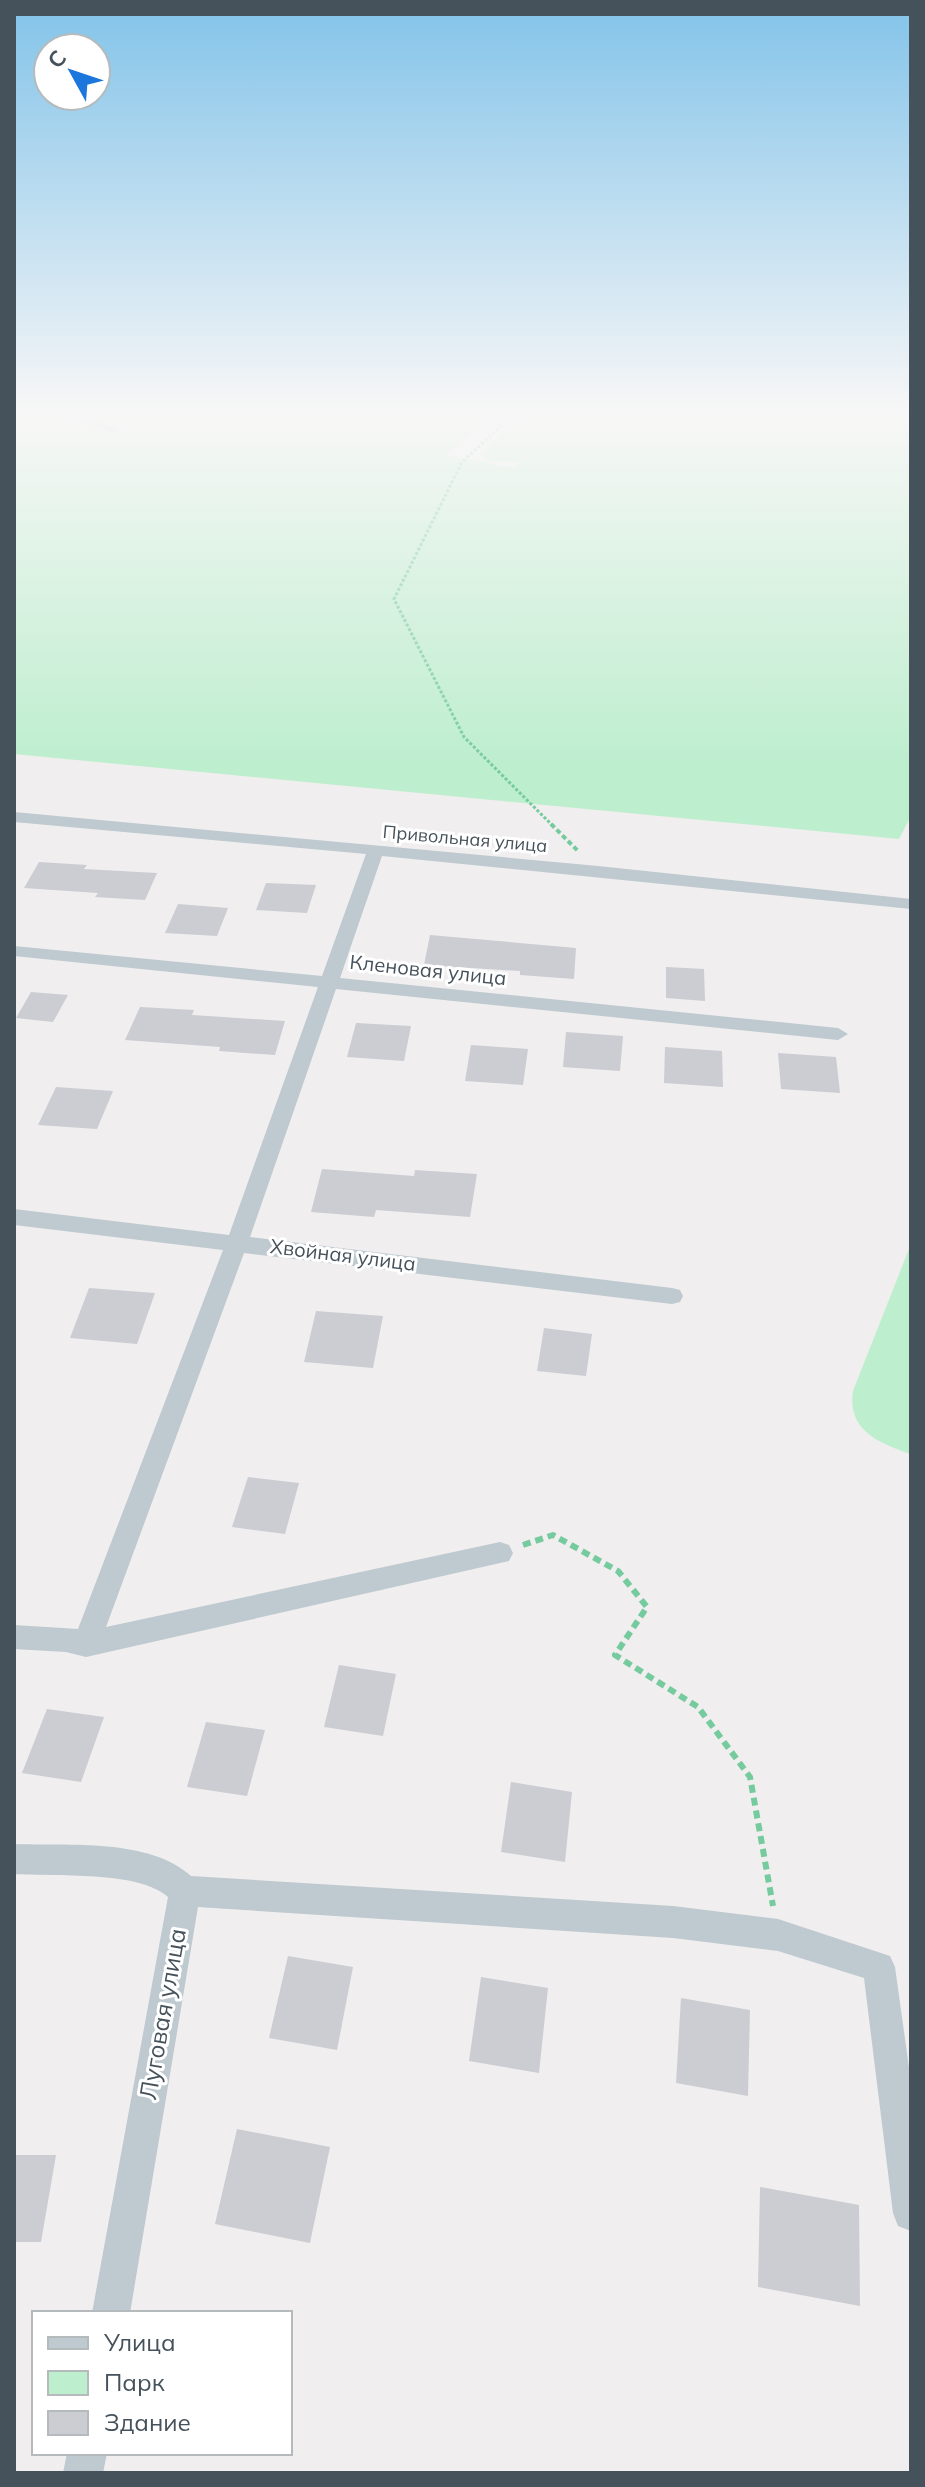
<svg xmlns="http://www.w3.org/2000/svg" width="925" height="2487" font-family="Mulish,sans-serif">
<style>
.green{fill:#bdeece}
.building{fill:#cbcdd3}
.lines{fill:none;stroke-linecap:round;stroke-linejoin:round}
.path-far2{stroke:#75cb9e;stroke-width:3;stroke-dasharray:3 2;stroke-linecap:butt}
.path-far1{stroke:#75cb9e;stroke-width:4;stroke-dasharray:5 3;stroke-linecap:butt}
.path{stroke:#75cb9e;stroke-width:6;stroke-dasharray:8 5;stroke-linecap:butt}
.service{stroke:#bec9d0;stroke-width:6}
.minor{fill:#bec9d0;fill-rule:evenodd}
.labels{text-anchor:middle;stroke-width:6;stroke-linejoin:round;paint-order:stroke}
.far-street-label{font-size:18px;fill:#46525b;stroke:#fff}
.street-label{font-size:20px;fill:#46525b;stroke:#fff}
.near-street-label{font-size:24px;fill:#46525b;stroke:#fff}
</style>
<rect width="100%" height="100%" fill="#f0eeee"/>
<g class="green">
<path d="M14 415H491L446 455 514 468 520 462 489 461 480 454 523 415H911V816L899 839 14 754Z"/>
<path d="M911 1244V1454H910C879 1443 847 1431 853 1391Z"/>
</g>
<g class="building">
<path d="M39 862 87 865 84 869 157 873 145 900 95 897 98 893 24 888Z"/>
<path d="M266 883 316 885 307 913 256 910Z"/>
<path d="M178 904 228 908 217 936 165 933Z"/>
<path d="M430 935 576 948 574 979 520 975V971L424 965Z"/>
<path d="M666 967 704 969 705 1001 666 998Z"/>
<path d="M31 992 68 995 53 1022 16 1018Z"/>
<path d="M140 1007 194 1010 192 1015 285 1021 275 1055 219 1051 220 1047 125 1040Z"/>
<path d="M356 1023 411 1026 404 1061 347 1057Z"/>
<path d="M566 1032 623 1036 620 1071 563 1067Z"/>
<path d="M471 1045 528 1049 523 1085 465 1081Z"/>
<path d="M665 1047 722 1051 723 1087 664 1083Z"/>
<path d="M778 1053 836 1057 840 1093 781 1089Z"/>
<path d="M56 1087 113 1091 97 1129 38 1125Z"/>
<path d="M322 1169 414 1176 415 1170 477 1174 470 1217 376 1210 374 1217 311 1212Z"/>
<path d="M89 1288 155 1293 137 1344 70 1338Z"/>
<path d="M316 1311 383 1316 373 1368 304 1362Z"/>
<path d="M544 1328 592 1334 586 1376 537 1371Z"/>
<path d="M248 1477 299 1483 285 1534 232 1527Z"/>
<path d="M339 1665 396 1674 383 1736 324 1727Z"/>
<path d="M47 1709 104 1717 81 1782 22 1773Z"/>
<path d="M206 1722 265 1730 247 1796 187 1787Z"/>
<path d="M511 1782 572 1792 565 1862 501 1852Z"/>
<path d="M288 1956 353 1967 337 2050 269 2038Z"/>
<path d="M481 1977 548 1988 539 2073 469 2061Z"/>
<path d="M681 1998 750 2010 748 2096 676 2083Z"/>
<path d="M237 2129 330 2147 310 2243 215 2224Z"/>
<path d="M14 2155H56L41 2242H14Z"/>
<path d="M760 2187 859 2205 860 2306 758 2287Z"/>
</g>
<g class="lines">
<path class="path-far2" d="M513 415 462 462 394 599 464 737 553 826"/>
<path class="path-far1" d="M551 824 578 851"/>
<path class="path" d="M523 1545 553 1535 618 1571 647 1607 615 1655 698 1707 750 1777 773 1906"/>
<path class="service" d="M67 415 114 430"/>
<g class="minor">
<path d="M14 812 598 866 911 899V909L382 856 340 978 838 1028 848 1034 838 1040 336 989 250 1237 672 1288 680 1290 683 1296 680 1302 672 1304 244 1253 106 1627 500 1542 509 1545 513 1553 509 1561 86 1657 66 1652 14 1649V1625L78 1629 223 1250 14 1225V1209L229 1235 318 987 14 956V946L322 976 366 854 14 822Z"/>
<path d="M14 1844C68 1846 149 1838 191 1876L673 1906 778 1919 890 1956 895 1967 911 2082V2231L898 2226 893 2213 864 1978 778 1951 673 1938 198 1907 130 2313H92L168 1897C138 1870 55 1877 14 1874Z"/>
<path d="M67 2453H107L103 2473H63Z"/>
</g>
</g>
<linearGradient id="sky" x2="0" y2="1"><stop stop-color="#82c3e9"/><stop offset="0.54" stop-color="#f8f7f7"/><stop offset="1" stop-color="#f8f7f7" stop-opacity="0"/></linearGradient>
<rect width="925" height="764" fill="url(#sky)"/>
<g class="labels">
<g class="far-street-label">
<text transform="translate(465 839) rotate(5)" y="6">Привольная улица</text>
</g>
<g class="street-label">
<text transform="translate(428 970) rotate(6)" y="7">Кленовая улица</text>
<text transform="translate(343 1255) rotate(7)" y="7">Хвойная улица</text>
</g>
<g class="near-street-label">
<text transform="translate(163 2014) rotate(-80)" y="8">Луговая улица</text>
</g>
</g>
<rect width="925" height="2487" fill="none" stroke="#46525b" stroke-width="32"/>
<rect x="32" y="2311" width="260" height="144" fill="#ffffff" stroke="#b5babd" stroke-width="2"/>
<rect x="48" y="2337" width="40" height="12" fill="#bec9d0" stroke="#b5babd" stroke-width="2"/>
<text x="104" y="2351" font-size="24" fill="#46525b">Улица</text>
<rect x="48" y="2371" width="40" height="24" fill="#bdeece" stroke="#b5babd" stroke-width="2"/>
<text x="104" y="2391" font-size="24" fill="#46525b">Парк</text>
<rect x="48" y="2411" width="40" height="24" fill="#cbcdd3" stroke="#b5babd" stroke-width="2"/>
<text x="104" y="2431" font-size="24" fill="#46525b">Здание</text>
<g transform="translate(72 72) rotate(310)"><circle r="38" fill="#ffffff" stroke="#b5babd" stroke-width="2"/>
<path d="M0-6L14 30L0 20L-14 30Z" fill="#1c76dc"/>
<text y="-12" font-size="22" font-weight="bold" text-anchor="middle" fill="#46525b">С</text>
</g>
</svg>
